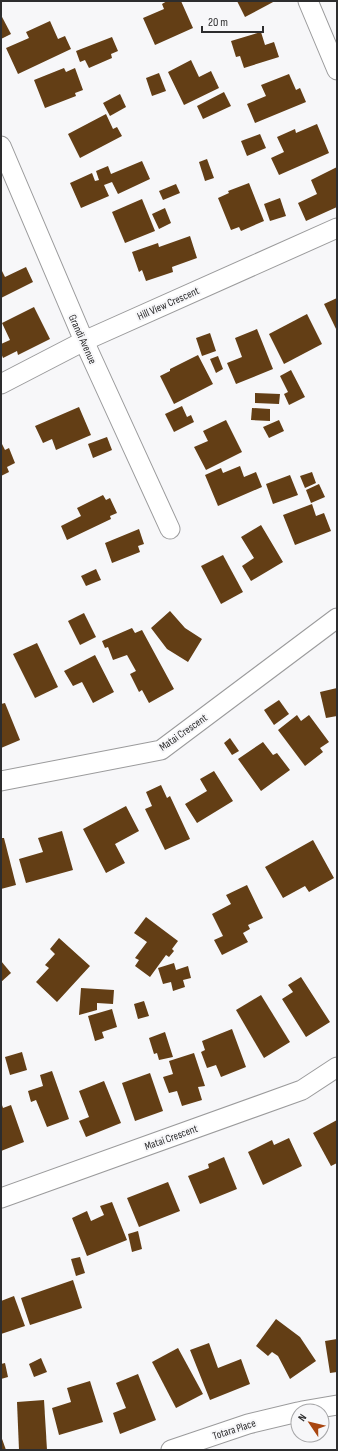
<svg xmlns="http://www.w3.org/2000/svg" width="338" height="1451" font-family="'Sofia Sans Condensed',sans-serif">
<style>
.building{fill:#633e15}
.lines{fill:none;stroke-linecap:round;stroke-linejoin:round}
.street-casing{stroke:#9b9b9c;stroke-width:21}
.street{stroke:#fff;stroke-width:19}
.labels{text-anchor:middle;stroke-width:4;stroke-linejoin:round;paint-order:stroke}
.street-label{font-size:11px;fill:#2d2d2e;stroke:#f7f7f9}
</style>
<rect width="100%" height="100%" fill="#f7f7f9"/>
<g class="building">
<path d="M167 1H181L193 28 155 45 143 18 164 9 162 4Z"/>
<path d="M237 1H275L245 17Z"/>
<path d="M1 15 11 34 1 39Z"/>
<path d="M50 21 58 39 65 36 71 49 18 74 6 48 29 38 26 32Z"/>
<path d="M261 32 265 45 274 42 279 57 244 68 240 56 236 57 231 41Z"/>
<path d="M112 37 118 51 111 54 112 58 89 68 85 60 80 62 76 51Z"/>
<path d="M191 60 199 77 211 71 219 88 184 105 168 72Z"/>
<path d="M64 68 66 72 75 68 83 90 75 93 76 96 45 108 34 80Z"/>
<path d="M159 73 166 91 152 96 146 78Z"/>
<path d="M289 74 296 90 300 88 306 102 255 123 247 104 266 96 261 85Z"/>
<path d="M224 92 231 106 203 119 197 106Z"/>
<path d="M120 94 126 107 110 116 103 103Z"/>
<path d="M106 114 113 129 117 127 122 136 80 158 68 134Z"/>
<path d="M317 124 329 153 279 175 271 158 284 152 277 137 295 129 296 133Z"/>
<path d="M260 134 266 148 247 156 241 141Z"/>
<path d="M207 159 214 178 205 181 199 162Z"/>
<path d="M142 161 150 179 118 194 112 182 104 185 109 196 81 208 70 183 92 173 95 181 99 180 96 171 108 166 111 174Z"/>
<path d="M337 167V207L306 221 298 203 317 194 311 180Z"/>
<path d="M249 183 264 221 241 231 239 227 231 230 218 198 229 193 228 191Z"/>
<path d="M176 184 180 193 163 200 159 191Z"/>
<path d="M280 198 286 216 270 221 264 204Z"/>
<path d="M142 199 155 231 125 243 112 212Z"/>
<path d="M165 208 171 223 159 229 152 214Z"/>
<path d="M190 236 197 258 172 267 173 272 146 281 142 270 139 272 132 252 158 243 159 247Z"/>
<path d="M26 267 33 282 1 298V269L5 277Z"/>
<path d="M337 298V331L324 304Z"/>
<path d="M34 307 50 339 18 355 17 351 3 358 1 353V344L10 340 2 323Z"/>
<path d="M307 314 322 344 284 364 269 334Z"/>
<path d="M257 329 273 369 236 384 227 363 242 357 235 338Z"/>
<path d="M210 333 216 351 202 356 196 338Z"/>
<path d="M198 355 213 384 174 404 160 376 170 371V369Z"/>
<path d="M218 356 223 369 216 373 210 359Z"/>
<path d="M291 370 305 397 289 405 284 394 288 392 280 376Z"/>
<path d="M255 393 280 394 279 404 255 403Z"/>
<path d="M182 406 187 417 191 415 194 422 174 432 165 414Z"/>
<path d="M79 407 91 435 56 450 52 439 43 443 35 426Z"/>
<path d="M252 408 270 409V421L251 420Z"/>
<path d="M226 420 242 452 206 470 194 447 208 441 203 431Z"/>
<path d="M279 420 284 431 269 438 263 427Z"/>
<path d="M107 437 112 450 93 458 88 444Z"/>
<path d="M1 442 5 450 9 448 15 463 7 467 9 472 1 476Z"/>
<path d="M240 466 244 477 256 472 262 487 218 506 205 475 221 468 223 473Z"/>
<path d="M312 472 316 483 305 488 300 476Z"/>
<path d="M290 475 298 495 273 504 266 484Z"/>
<path d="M319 484 325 497 311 503 306 490Z"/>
<path d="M103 495 106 500 110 498 117 513 110 516 111 519 67 540 61 526 81 516 77 508Z"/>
<path d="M312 504 316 516 324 513 331 531 295 545 283 515Z"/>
<path d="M261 525 283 562 251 581 242 566 254 558 241 537Z"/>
<path d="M139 529 144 544 138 546 140 552 112 563 105 543Z"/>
<path d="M223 555 243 592 221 604 201 566Z"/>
<path d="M96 569 101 580 86 586 81 576Z"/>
<path d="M170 611 185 628 202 639 188 662 167 649 151 628Z"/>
<path d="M84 613 96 637 80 645 68 621Z"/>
<path d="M132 628 135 633 142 630 174 689 149 703 142 690 139 692 130 674 136 671 127 655 113 660 108 647 105 648 102 641Z"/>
<path d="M37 643 58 687 35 698 13 654Z"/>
<path d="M95 655 114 692 93 703 82 682 73 686 64 671Z"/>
<path d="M337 688V716L326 718 320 692Z"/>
<path d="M279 700 289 714 274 725 264 710Z"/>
<path d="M5 703 20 740 1 748V704Z"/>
<path d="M297 715 301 721 309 715 329 742 320 748 323 752 305 766 278 730Z"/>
<path d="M230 738 239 751 232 755 224 743Z"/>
<path d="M263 742 273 755 277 753 290 770 261 791 238 759Z"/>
<path d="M214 771 233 801 197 823 185 804 207 791 200 779Z"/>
<path d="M161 785 167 798 170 796 190 839 165 850 145 809 152 806 146 792Z"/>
<path d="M126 806 139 831 115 844 125 863 106 873 83 829Z"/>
<path d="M62 831 73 870 26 883 19 859 43 852 38 838Z"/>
<path d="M1 838H4L16 885 1 889Z"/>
<path d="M313 840 334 878 309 892 305 886 283 898 265 867Z"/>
<path d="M247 885 263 918 248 925 250 929 243 933 248 942 222 955 214 940 223 936 212 914 231 904 226 895Z"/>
<path d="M146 917 178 941 172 949 174 951 169 957 166 955 150 977 135 966 139 960 135 958 147 942 134 933Z"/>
<path d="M59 938 90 966 57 1002 36 982 49 968 45 965 55 954 50 949Z"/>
<path d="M1 961 11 973 1 982Z"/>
<path d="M174 963 176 970 188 966 191 978 183 980 185 987 173 991 171 982 163 984 158 968Z"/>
<path d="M301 977 330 1022 306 1037 282 999 293 992 288 985Z"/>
<path d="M81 988 114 990 113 1004 97 1003V1010L79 1015Z"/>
<path d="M261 995 290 1042 264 1058 236 1010Z"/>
<path d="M144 1001 149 1016 138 1019 134 1004Z"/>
<path d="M112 1009 117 1027 102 1032 104 1038 95 1041 88 1016Z"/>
<path d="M232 1029 246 1067 221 1077 216 1065 207 1068 201 1052 205 1050 202 1041Z"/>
<path d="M165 1032 173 1057 159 1060 157 1053 154 1054 149 1038Z"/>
<path d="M22 1052 27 1070 10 1075 5 1057Z"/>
<path d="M194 1053 205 1086 198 1087 202 1100 182 1106 177 1091 169 1093 163 1077 173 1074 169 1061Z"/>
<path d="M52 1071 69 1119 47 1127 36 1100 31 1102 28 1091 43 1086 40 1075Z"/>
<path d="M150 1073 163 1111 135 1121 122 1083Z"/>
<path d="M104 1081 121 1123 86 1137 79 1121 89 1117 79 1091Z"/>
<path d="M1 1102 3 1108 11 1105 24 1142 1 1151Z"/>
<path d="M337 1120V1163L331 1166 313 1133Z"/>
<path d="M289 1138 302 1166 263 1185 248 1152 272 1140 274 1145Z"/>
<path d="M224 1157 237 1189 200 1204 188 1176 209 1168 208 1164Z"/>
<path d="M168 1182 180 1211 139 1227 127 1198Z"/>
<path d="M112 1202 127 1240 87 1256 72 1218 87 1211 91 1221 104 1215 100 1206Z"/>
<path d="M138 1231 142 1249 132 1252 128 1234Z"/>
<path d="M80 1257 85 1273 76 1276 71 1259Z"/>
<path d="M73 1280 82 1308 30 1325 21 1298Z"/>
<path d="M14 1296 25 1326 1 1334V1301Z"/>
<path d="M276 1319 300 1337 316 1361 290 1379 278 1356 272 1352 268 1356 256 1346Z"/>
<path d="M337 1339V1372L330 1373 325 1341Z"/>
<path d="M209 1343 218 1368 241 1359 250 1384 210 1400 190 1350Z"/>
<path d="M178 1348 203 1394 176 1408 152 1362Z"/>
<path d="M41 1358 47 1372 34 1377 29 1364Z"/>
<path d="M5 1363 8 1377 1 1379V1364Z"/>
<path d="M138 1374 156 1420 120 1434 113 1413 126 1408 116 1383Z"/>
<path d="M90 1381 103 1422 59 1435 52 1408 71 1402 67 1388Z"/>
<path d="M44 1400 47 1450H19L17 1402Z"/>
<path d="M1 1436 6 1450H1Z"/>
</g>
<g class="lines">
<g class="street-casing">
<g id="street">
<path d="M308 1 337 70"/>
<path d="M1 146 84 341 170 529"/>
<path d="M1 384 84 341 337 228"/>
<path d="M1 781 161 750 337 618"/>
<path d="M1 1198 302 1090 337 1067"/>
<path d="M302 1411 337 1405"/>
<path d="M171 1450 248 1424 298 1412"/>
</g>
</g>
<use href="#street" class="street"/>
</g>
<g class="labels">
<g class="street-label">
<text transform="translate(168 303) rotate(-24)" y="4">Hill View Crescent</text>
<text transform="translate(83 339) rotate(66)" y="4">Grandi Avenue</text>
<text transform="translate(183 732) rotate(-35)" y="4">Matai Crescent</text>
<text transform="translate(171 1137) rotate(-20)" y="4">Matai Crescent</text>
<text transform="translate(234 1429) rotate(-18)" y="4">Totara Place</text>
</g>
</g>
<rect width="338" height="1451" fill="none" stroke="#2d2d2e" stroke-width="4"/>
<g transform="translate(310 1423) rotate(305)"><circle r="19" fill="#f7f7f9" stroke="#a6a6a8"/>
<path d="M0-3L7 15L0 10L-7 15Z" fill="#a94610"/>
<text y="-6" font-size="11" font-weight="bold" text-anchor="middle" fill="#2d2d2e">N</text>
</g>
<path d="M202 26v6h61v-6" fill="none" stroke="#2d2d2e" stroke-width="2"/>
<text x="208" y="26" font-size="12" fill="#2d2d2e" stroke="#f7f7f9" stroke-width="3" paint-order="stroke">20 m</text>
</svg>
